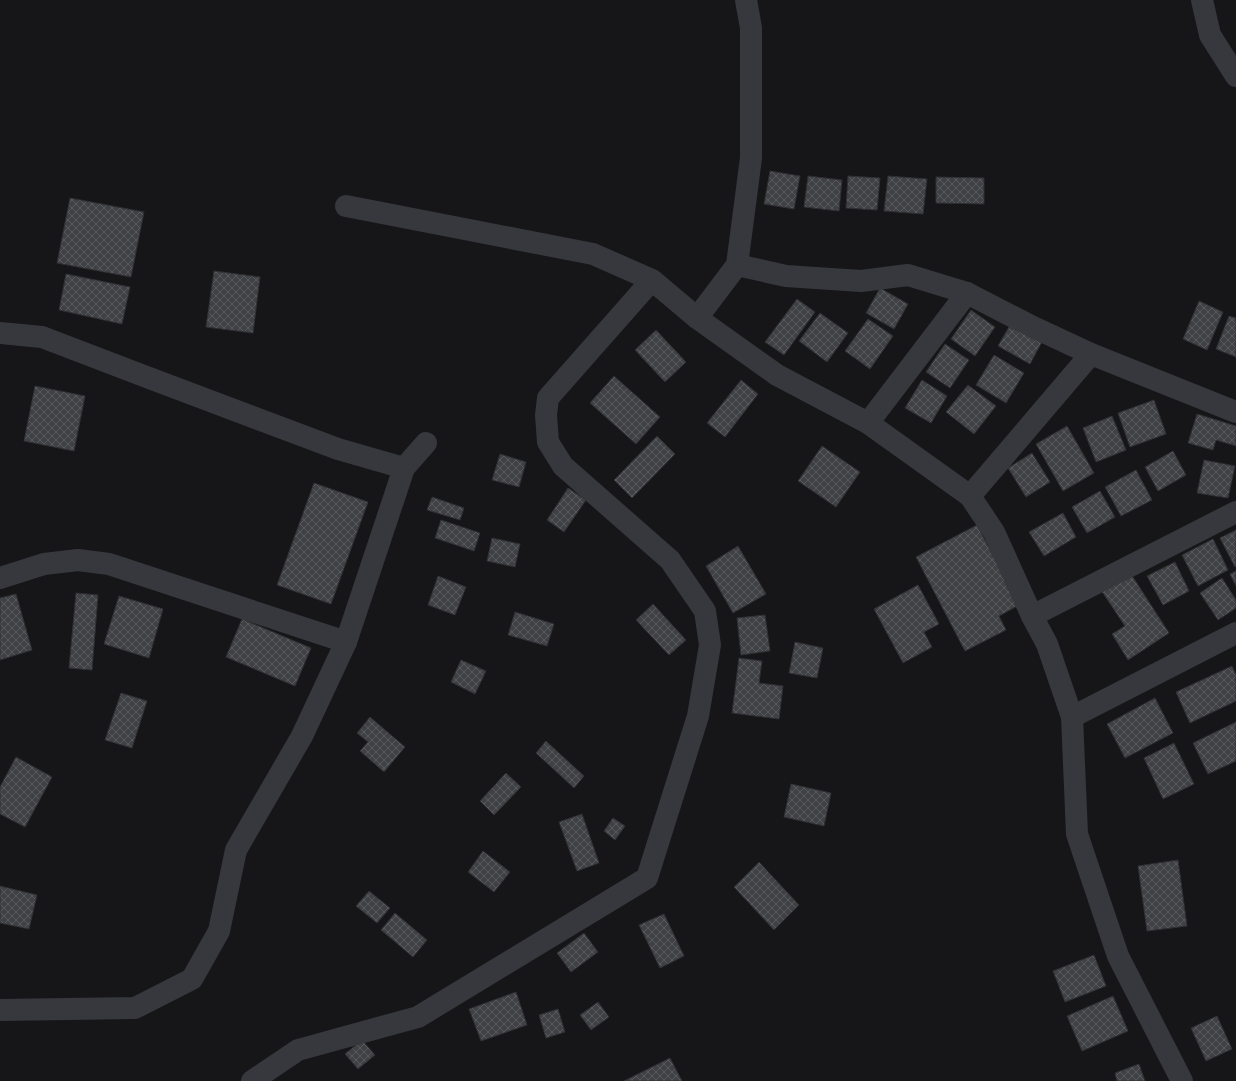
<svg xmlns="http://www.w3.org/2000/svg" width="1236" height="1081" font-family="Raleway,sans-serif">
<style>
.building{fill:url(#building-cross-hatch);stroke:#303034}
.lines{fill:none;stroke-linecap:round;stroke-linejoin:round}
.minor{stroke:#37383d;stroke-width:22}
</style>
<defs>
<pattern id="building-cross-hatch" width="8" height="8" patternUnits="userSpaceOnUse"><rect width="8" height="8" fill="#404145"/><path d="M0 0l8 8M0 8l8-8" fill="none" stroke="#595a5e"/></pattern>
</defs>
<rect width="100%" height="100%" fill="#161618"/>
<g class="building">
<path d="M770 171 800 176 794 209 764 204Z"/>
<path d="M808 176 842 180 839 211 804 207Z"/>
<path d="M848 176 880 178 877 210 846 208Z"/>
<path d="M888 176 927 179 923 214 884 211Z"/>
<path d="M936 177 984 178V204L936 203Z"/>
<path d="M70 198 144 212 131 277 57 263Z"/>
<path d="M214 271 260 277 253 333 206 327Z"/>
<path d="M66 274 130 287 122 324 59 310Z"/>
<path d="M880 288 908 304 894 329 866 313Z"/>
<path d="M797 299 815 312 784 355 765 342Z"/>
<path d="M1199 301 1223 312 1207 350 1183 339Z"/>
<path d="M971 310 995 327 975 356 951 339Z"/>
<path d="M820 313 848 333 827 362 799 341Z"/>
<path d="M1229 316 1236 318V357L1216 349Z"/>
<path d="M868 319 893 336 870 369 845 351Z"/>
<path d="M1013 320 1044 338 1030 364 998 346Z"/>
<path d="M656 330 686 362 665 382 635 350Z"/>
<path d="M945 344 969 360 950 388 926 372Z"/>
<path d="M994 355 1024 373 1006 403 976 385Z"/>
<path d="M614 376 660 417 636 444 590 403Z"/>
<path d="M741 380 758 394 725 437 707 423Z"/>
<path d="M922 380 947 396 931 423 905 408Z"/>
<path d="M968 385 996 406 974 434 946 412Z"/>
<path d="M35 386 85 396 74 451 24 441Z"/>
<path d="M1154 400 1166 434 1130 447 1118 413Z"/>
<path d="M1197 414 1236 426V446L1216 440 1213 450 1188 443Z"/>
<path d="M1112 416 1126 450 1096 462 1083 428Z"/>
<path d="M1067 426 1094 473 1063 491 1036 444Z"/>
<path d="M657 436 675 454 632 498 614 480Z"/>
<path d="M822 446 860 472 836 507 798 481Z"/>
<path d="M1173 451 1186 475 1158 491 1145 467Z"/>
<path d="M1032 453 1050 482 1026 497 1008 468Z"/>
<path d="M500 454 526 462 519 487 492 480Z"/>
<path d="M1204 460 1235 466 1228 498 1197 493Z"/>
<path d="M1136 470 1152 500 1121 516 1105 487Z"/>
<path d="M314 483 368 502 331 604 277 585Z"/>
<path d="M568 488 586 500 564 532 547 520Z"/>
<path d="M1100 491 1115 517 1087 533 1072 507Z"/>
<path d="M432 497 464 508 460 520 427 510Z"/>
<path d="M1063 513 1076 537 1044 556 1029 532Z"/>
<path d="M441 520 480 533 474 551 435 538Z"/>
<path d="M977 525 1019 605 999 616 1006 630 965 651 916 557Z"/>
<path d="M1236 530V566L1235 567 1220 538Z"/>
<path d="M492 538 520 544 515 567 487 561Z"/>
<path d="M1213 539 1228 570 1198 586 1182 555Z"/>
<path d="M738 546 766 594 733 613 706 566Z"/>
<path d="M1175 562 1189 591 1163 605 1147 576Z"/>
<path d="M1129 571 1169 633 1128 660 1112 634 1125 626 1101 590Z"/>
<path d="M1236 571V586L1230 574Z"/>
<path d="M438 576 466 587 455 615 428 605Z"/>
<path d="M1222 578 1236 600V608L1218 620 1200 593Z"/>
<path d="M918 585 939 624 924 632 932 647 903 663 874 609Z"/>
<path d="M76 593 98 595 92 670 69 668Z"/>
<path d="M16 594 32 650 0 660V598Z"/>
<path d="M119 596 163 609 149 658 104 644Z"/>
<path d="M653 604 686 640 669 655 636 620Z"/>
<path d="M515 612 554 624 547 646 508 635Z"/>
<path d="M765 615 770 651 741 655 737 618Z"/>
<path d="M242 619 311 648 295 686 226 657Z"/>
<path d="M795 642 823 648 817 678 789 673Z"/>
<path d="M739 658 762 661 759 683 783 686 779 719 732 713Z"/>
<path d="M461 660 486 671 475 694 451 682Z"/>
<path d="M1232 666 1236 675V701L1190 723 1176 692Z"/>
<path d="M121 693 147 701 132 748 105 740Z"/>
<path d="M1155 698 1173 733 1125 758 1107 724Z"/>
<path d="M370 717 405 747 384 772 360 751 368 742 357 733Z"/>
<path d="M1236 722V761L1208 774 1193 743Z"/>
<path d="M546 741 584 776 574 788 536 753Z"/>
<path d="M1174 743 1194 784 1163 799 1144 758Z"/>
<path d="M16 757 52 777 25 827 0 814V787Z"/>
<path d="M506 773 521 787 494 815 480 801Z"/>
<path d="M791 784 831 793 824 826 784 817Z"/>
<path d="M582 814 599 863 577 871 559 822Z"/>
<path d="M613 818 625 826 615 840 604 831Z"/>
<path d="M483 851 510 872 494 892 468 872Z"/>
<path d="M1178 860 1187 926 1147 931 1138 866Z"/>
<path d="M759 862 799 905 774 930 734 887Z"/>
<path d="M0 886 37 895 29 929 0 923Z"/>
<path d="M369 891 390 908 377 923 356 906Z"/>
<path d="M395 913 427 940 413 957 381 930Z"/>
<path d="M664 914 684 956 660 968 639 925Z"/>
<path d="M584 933 598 952 571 972 557 953Z"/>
<path d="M1094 955 1106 986 1065 1002 1053 971Z"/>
<path d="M516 992 527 1025 481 1041 469 1009Z"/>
<path d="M1113 996 1128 1031 1082 1051 1067 1016Z"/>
<path d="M598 1002 609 1017 591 1030 580 1015Z"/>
<path d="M558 1009 565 1032 546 1038 539 1015Z"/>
<path d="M1217 1016 1232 1049 1206 1061 1191 1028Z"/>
<path d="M362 1040 375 1055 358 1069 345 1054Z"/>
<path d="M670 1058 682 1081H624Z"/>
<path d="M1139 1064 1145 1081H1117L1115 1073Z"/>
</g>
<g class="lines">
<g class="minor">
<path d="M1202 0 1210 35 1236 76"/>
<path d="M346 206 593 254 652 280"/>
<path d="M737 265 786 276 861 281 908 275 967 293 1033 327 1091 354 1236 412"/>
<path d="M697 318 737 265 751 158V28L746 0"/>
<path d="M0 333 42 337 144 376 338 449 404 468"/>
<path d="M868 423 967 293"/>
<path d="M970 496 1091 354"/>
<path d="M0 578 44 564 78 560 109 564 346 642"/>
<path d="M1032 616 1236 512"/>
<path d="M1072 717 1236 633"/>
<path d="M0 1010 135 1008 192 979 219 931 236 850 302 736 346 642 404 468 426 443"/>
<path d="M252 1081 298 1050 418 1017 647 878 698 716 710 645 705 611 670 560 563 466 548 442 546 415 548 398 652 280 697 318 777 375 868 423 970 496 994 532 1032 616 1047 644 1072 717 1077 834 1118 956 1182 1081"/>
</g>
</g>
</svg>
